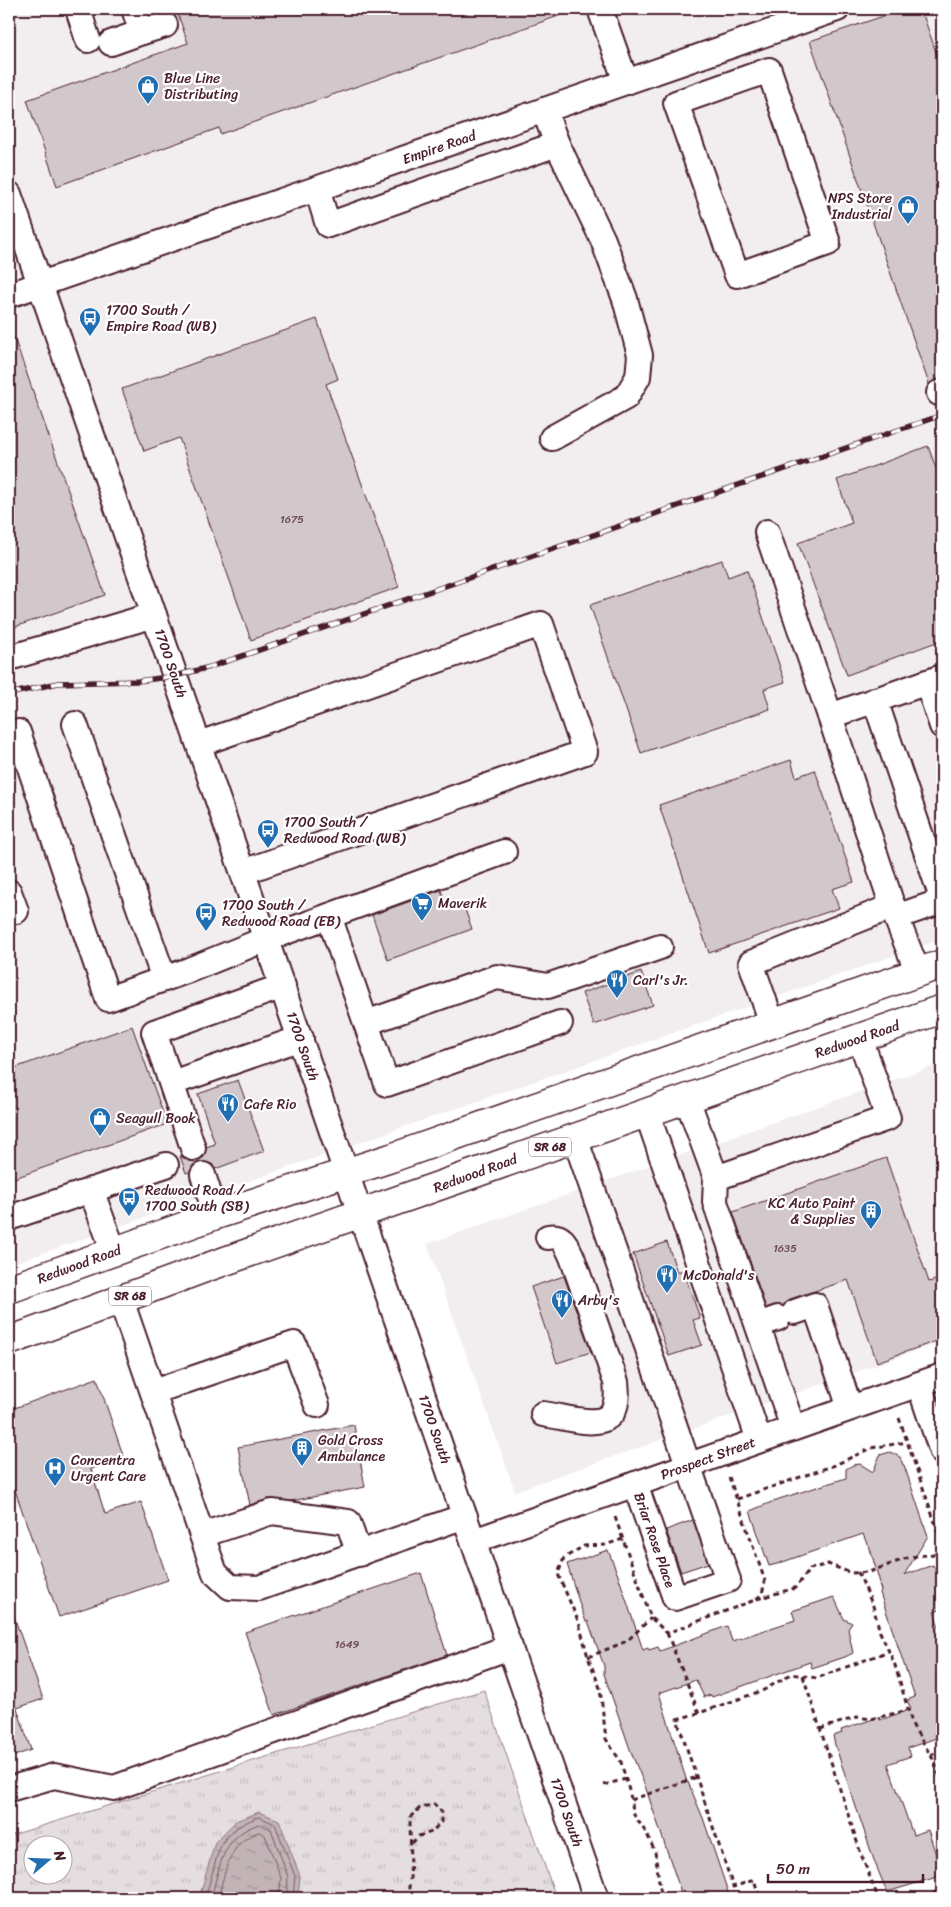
<svg xmlns="http://www.w3.org/2000/svg" width="951" height="1907" font-family="Sriracha,sans-serif">
<style>
.built{fill:#f2eeef}
.grass{fill:url(#grass-tufts);stroke:#987e86;fill-rule:evenodd}
.water{fill:url(#water-ripples);stroke:#91787e}
.lines{fill:none;stroke-linecap:round;stroke-linejoin:round}
.shore{stroke:#7a5a63;stroke-width:1}
.building{fill:#d2c7cb;stroke:#4a1f2b}
.minor-casing{stroke:#4a1f2b;stroke-width:28}
.major-casing{stroke:#4a1f2b;stroke-width:31}
.path{stroke:#4a1f2b;stroke-width:3;stroke-dasharray:5 4;stroke-linecap:butt}
.minor{stroke:#fff;stroke-width:24}
.major{stroke:#fff;stroke-width:28}
.rail-casing{stroke:#4a1f2b;stroke-width:5.5}
.rail{stroke:#fff;stroke-width:4;stroke-dasharray:11;stroke-linecap:butt}
.labels{text-anchor:middle;stroke-width:4.5;stroke-linejoin:round;paint-order:stroke}
.number-label{font-size:11px;fill:#6c4953}
.shield{fill:#fff;stroke:#80626b;stroke-width:1}
.shield-label{font-size:12px;font-weight:bold;fill:#4a1f2b}
.poi-label{font-size:14px;fill:#4a1f2b;stroke:#fff;text-anchor:start}
.street-label{font-size:14px;fill:#4a1f2b;stroke:#fff}
</style>
<defs>
<pattern id="grass-tufts" width="24" height="20" patternUnits="userSpaceOnUse" patternTransform="scale(1.25)"><rect width="24" height="20" fill="#e5dee0"/><path d="M3 7l-1-3M5 7V3M7 7l1-3M15 17l-1-3M17 17v-4M19 17l1-3" fill="none" stroke="#c6bec0"/></pattern>
<pattern id="water-ripples" width="26" height="14" patternUnits="userSpaceOnUse" patternTransform="scale(1.25)"><rect width="26" height="14" fill="#c1b3b6"/><path d="M2 4q2-2 4 0t4 0M15 11q2-2 4 0t4 0" fill="none" stroke="#9f9194"/></pattern>
</defs>
<rect width="100%" height="100%" fill="#fff"/>
<filter id="ink" filterUnits="userSpaceOnUse"><feTurbulence type="fractalNoise" baseFrequency=".02" numOctaves="2"/><feDisplacementMap in="SourceGraphic" scale="10" xChannelSelector="R" yChannelSelector="G"/><feConvolveMatrix kernelMatrix="1 2 1 2 8 2 1 2 1" color-interpolation-filters="sRGB"/></filter>
<g filter="url(#ink)">
<g class="built">
<path d="M9 9H942V939L9 1265Z"/>
<path d="M942 1063V1342L515 1491 427 1244Z"/>
</g>
<path class="grass" d="M484 1690 556 1898H9V1836ZM32 1844H62V1874H32Z"/>
<path class="water" d="M259 1812 279 1820 300 1876 298 1898H196L200 1895 215 1842 236 1821Z"/>
<g class="lines">
<g class="shore">
<path d="M204 1898C221 1859 210 1834 259 1817L275 1824 295 1876 293 1898"/>
<path d="M211 1898C221 1864 221 1837 259 1824L271 1829 288 1877 287 1898"/>
<path d="M218 1898C226 1871 228 1842 259 1832L265 1835 281 1878 279 1898"/>
</g>
</g>
<g class="building">
<path d="M176 9H572L573 11 220 134 219 128 57 186 27 100 188 43Z"/>
<path d="M904 9H921L942 69V379L935 380 929 384 810 41Z"/>
<path d="M317 319 338 379 326 384 399 587 251 640 179 438 144 451 122 389Z"/>
<path d="M11 329 105 595 9 629V330Z"/>
<path d="M928 446 942 485V640L847 675 798 543 852 523 837 480Z"/>
<path d="M722 560 728 577 747 570 785 682 764 689 770 709 641 753 590 605Z"/>
<path d="M791 760 796 777 815 770 854 882 832 889 839 908 709 953 659 805Z"/>
<path d="M441 890 448 909 463 904 472 929 388 960 372 915Z"/>
<path d="M641 972 653 1005 594 1025 582 993Z"/>
<path d="M132 1026 167 1124 9 1180V1070Z"/>
<path d="M238 1080 264 1151 215 1169 212 1164 206 1162H199L193 1165 190 1172 186 1173 180 1156 190 1161H198L204 1157 206 1147 215 1144 198 1094Z"/>
<path d="M886 1158 929 1282 942 1278V1339L877 1362 848 1280 790 1299 783 1306 774 1305 766 1308 733 1212Z"/>
<path d="M667 1242 677 1272 683 1270 700 1318 693 1320 702 1345 669 1356 633 1254Z"/>
<path d="M564 1276 591 1352 557 1363 531 1287Z"/>
<path d="M97 1378 124 1458 91 1469 105 1514 141 1502 168 1580 59 1617 9 1473V1410Z"/>
<path d="M354 1425 365 1487 291 1501 268 1499 250 1505 238 1447Z"/>
<path d="M890 1452 900 1457 903 1465H904L928 1536 904 1575 933 1565 942 1587V1609L934 1612 942 1636V1736L908 1748 911 1756 888 1764 913 1835 928 1830 942 1873 936 1875 937 1877 887 1892 875 1863 835 1745 833 1736 842 1733 841 1730 879 1717 880 1720 911 1709 907 1700 915 1697 880 1593 881 1590 879 1584 880 1583 869 1545 867 1544 863 1534 777 1564 769 1566 750 1511 779 1499 846 1478V1469L853 1465 860 1464 873 1472 880 1455Z"/>
<path d="M693 1520 708 1563 681 1572 666 1530Z"/>
<path d="M608 1550 619 1578 643 1650 648 1648 649 1650 658 1647 660 1651 727 1626 732 1641 795 1620 792 1611 834 1597 844 1619 852 1623 848 1629 853 1653 845 1657 812 1668 810 1662 712 1697 711 1695 704 1697 696 1680 659 1693 687 1782H688L703 1818 730 1898H683L645 1786 631 1752 604 1674V1666L588 1621 586 1622 580 1605 567 1564Z"/>
<path d="M421 1573 447 1655 274 1715 245 1632Z"/>
<path d="M9 1608H11L43 1699 17 1708 31 1750 9 1758Z"/>
</g>
<g class="lines">
<g class="minor-casing">
<g id="minor">
<path d="M78 9 88 40"/>
<path d="M600 9 626 82"/>
<path d="M142 32 165 25"/>
<path d="M111 43 142 32 134 9"/>
<path d="M769 70 828 243 737 275 676 103Z"/>
<path d="M317 189 328 225 557 144 544 110"/>
<path d="M9 194 596 1898"/>
<path d="M9 295 837 9"/>
<path d="M939 393 942 392"/>
<path d="M552 438 626 397 638 377 640 355 625 299 603 240 557 144"/>
<path d="M767 532 830 716"/>
<path d="M9 658 154 615"/>
<path d="M942 677 830 716 896 917 942 901"/>
<path d="M927 682 942 726"/>
<path d="M875 700 942 898"/>
<path d="M75 724 164 979"/>
<path d="M18 732 108 999 189 970 266 939 504 852"/>
<path d="M199 744 541 624 585 752 243 872"/>
<path d="M9 892 16 911"/>
<path d="M329 916 387 1084 560 1023"/>
<path d="M896 917 918 973"/>
<path d="M366 1023 497 977 548 986 660 947"/>
<path d="M772 1023 751 963 893 906"/>
<path d="M172 1083 301 1038"/>
<path d="M687 1099 716 1178 888 1118 860 1038"/>
<path d="M647 1113 759 1440"/>
<path d="M575 1138 728 1580 675 1598 635 1484"/>
<path d="M193 1148 154 1032 283 986"/>
<path d="M203 1175 216 1215"/>
<path d="M716 1178 715 1202 793 1428"/>
<path d="M91 1190 114 1252"/>
<path d="M9 1218 166 1165"/>
<path d="M121 1300 215 1573 230 1587 259 1588 465 1516"/>
<path d="M795 1312 815 1305 850 1408"/>
<path d="M758 1325 778 1318"/>
<path d="M919 1384 942 1452"/>
<path d="M153 1392 294 1344 317 1405"/>
<path d="M543 1414C579 1419 623 1439 616 1382L572 1257C566 1244 563 1234 548 1237"/>
<path d="M202 1535 272 1512 348 1522 359 1554"/>
<path d="M474 1541 942 1376"/>
<path d="M9 1789 54 1776 114 1788 510 1647"/>
</g>
</g>
<g class="major-casing">
<g id="major">
<path d="M9 1289 216 1215 391 1158 942 964"/>
<path d="M9 1341 208 1267 942 1009"/>
</g>
</g>
<g class="path">
<path d="M899 1418 942 1543"/>
<path d="M737 1499 835 1465 871 1448 907 1442"/>
<path d="M615 1517 651 1618 667 1633 755 1600 762 1594 765 1581 729 1477"/>
<path d="M623 1539 605 1545 584 1546 564 1558 558 1574 579 1623 588 1657 600 1688 606 1739 621 1762 630 1794 634 1815 647 1834 655 1852 660 1889 664 1898"/>
<path d="M858 1572 873 1606 880 1632 894 1662 913 1726 933 1759 942 1782"/>
<path d="M757 1599 795 1588 810 1569 828 1564 851 1573 869 1572 910 1557 942 1553"/>
<path d="M667 1633 699 1713 764 1690 791 1674 817 1678 889 1651"/>
<path d="M588 1657 627 1641 651 1618"/>
<path d="M803 1676 861 1854 878 1898"/>
<path d="M699 1713 677 1719 733 1887 754 1880 760 1898"/>
<path d="M820 1729 857 1717 871 1719 908 1710"/>
<path d="M930 1755 942 1750"/>
<path d="M604 1785 626 1779"/>
<path d="M631 1800 697 1777"/>
<path d="M407 1898C413 1872 410 1844 410 1817L420 1808 434 1804 441 1811V1822L432 1832 419 1836 410 1845"/>
<path d="M924 1898 942 1889"/>
</g>
<use href="#minor" class="minor"/>
<use href="#major" class="major"/>
<g class="rail-casing">
<path id="rail" d="M9 694 58 683 138 681 175 676 210 667 942 415"/>
</g>
<use href="#rail" class="rail"/>
</g>
</g>
<defs>
<g id="shop-pin" transform="scale(1.125)"><path d="M0 17L-7.5 6A9.5 9.5 0 1 1 7.5 6Z" fill="#1f6fb2" stroke="#fff"/><path d="M-5-2.5h2.3a2.7 3.5 0 0 1 5.4 0H5L5.5 6h-11ZM-1.5-2.5h3a1.5 2.3 0 0 0-3 0Z" fill="#fff"/></g>
<g id="bus-pin" transform="scale(1.125)"><path d="M0 17L-7.5 6A9.5 9.5 0 1 1 7.5 6Z" fill="#1f6fb2" stroke="#fff"/><path d="M-5-6H5V4H4V6H2V4H-2V6H-4V4H-5ZM-3.5-4V0h7V-4ZM-3.5 1.2v1.5H-2V1.2ZM2 1.2v1.5H3.5V1.2Z" fill="#fff"/></g>
<g id="supermarket-pin" transform="scale(1.125)"><path d="M0 17L-7.5 6A9.5 9.5 0 1 1 7.5 6Z" fill="#1f6fb2" stroke="#fff"/><path d="M-6-5.5h2.5l.6 2H6L4.5 2H-2.5L-4.4-4H-6ZM-1.5 3.2a1.3 1.3 0 1 0 .1 0ZM3 3.2a1.3 1.3 0 1 0 .1 0Z" fill="#fff"/></g>
<g id="restaurant-pin" transform="scale(1.125)"><path d="M0 17L-7.5 6A9.5 9.5 0 1 1 7.5 6Z" fill="#1f6fb2" stroke="#fff"/><path d="M-5-6h1v4h1v-4h1v4h1v-4h1v5L-1.5 .5V6h-2V.5L-5-1ZM5-6V6H3V1.5H1.5Q1.5-4 5-6Z" fill="#fff"/></g>
<g id="building-pin" transform="scale(1.125)"><path d="M0 17L-7.5 6A9.5 9.5 0 1 1 7.5 6Z" fill="#1f6fb2" stroke="#fff"/><path d="M-4-6H4V6H1V3H-1V6H-4ZM-2.5-4.3h1.7v1.8h-1.7ZM.8-4.3h1.7v1.8H.8ZM-2.5-1h1.7V.8h-1.7ZM.8-1h1.7V.8H.8Z" fill="#fff"/></g>
<g id="hospital-pin" transform="scale(1.125)"><path d="M0 17L-7.5 6A9.5 9.5 0 1 1 7.5 6Z" fill="#1f6fb2" stroke="#fff"/><path d="M-5-5h3v3.5h4V-5h3V5h-3V1.5h-4V5h-3Z" fill="#fff"/></g>
</defs>
<g fill-rule="evenodd">
<use href="#shop-pin" x="148" y="86"/>
<use href="#shop-pin" x="908" y="206"/>
<use href="#bus-pin" x="90" y="318"/>
<use href="#bus-pin" x="268" y="830"/>
<use href="#supermarket-pin" x="422" y="903"/>
<use href="#bus-pin" x="206" y="913"/>
<use href="#restaurant-pin" x="617" y="980"/>
<use href="#restaurant-pin" x="228" y="1104"/>
<use href="#shop-pin" x="100" y="1118"/>
<use href="#bus-pin" x="129" y="1198"/>
<use href="#building-pin" x="871" y="1211"/>
<use href="#restaurant-pin" x="667" y="1275"/>
<use href="#restaurant-pin" x="562" y="1300"/>
<use href="#building-pin" x="302" y="1448"/>
<use href="#hospital-pin" x="55" y="1468"/>
</g>
<g class="labels">
<g class="number-label">
<text x="292" y="523">1675</text>
<text x="785" y="1252">1635</text>
<text x="347" y="1648">1649</text>
</g>
<g class="shield">
<rect x="529" y="1137.5" width="42" height="19" rx="4"/>
<rect x="109" y="1286.5" width="42" height="19" rx="4"/>
</g>
<g class="shield-label">
<text x="550" y="1151">SR 68</text>
<text x="130" y="1300">SR 68</text>
</g>
<g class="poi-label">
<text x="164" y="83">Blue Line<tspan x="164" dy="16">Distributing</tspan></text>
<text x="892" y="203" text-anchor="end">NPS Store<tspan x="892" dy="16">Industrial</tspan></text>
<text x="106" y="315">1700 South /<tspan x="106" dy="16">Empire Road (WB)</tspan></text>
<text x="284" y="827">1700 South /<tspan x="284" dy="16">Redwood Road (WB)</tspan></text>
<text x="438" y="908">Maverik</text>
<text x="222" y="910">1700 South /<tspan x="222" dy="16">Redwood Road (EB)</tspan></text>
<text x="633" y="985">Carl's Jr.</text>
<text x="244" y="1109">Cafe Rio</text>
<text x="116" y="1123">Seagull Book</text>
<text x="145" y="1195">Redwood Road /<tspan x="145" dy="16">1700 South (SB)</tspan></text>
<text x="855" y="1208" text-anchor="end">KC Auto Paint<tspan x="855" dy="16">&amp; Supplies</tspan></text>
<text x="683" y="1280">McDonald's</text>
<text x="578" y="1305">Arby's</text>
<text x="318" y="1445">Gold Cross<tspan x="318" dy="16">Ambulance</tspan></text>
<text x="71" y="1465">Concentra<tspan x="71" dy="16">Urgent Care</tspan></text>
</g>
<g class="street-label">
<text transform="translate(439 147) rotate(-19)" y="5">Empire Road</text>
<text transform="translate(171 663) rotate(71)" y="5">1700 South</text>
<text transform="translate(857 1039) rotate(-19)" y="5">Redwood Road</text>
<text transform="translate(303 1046) rotate(71)" y="5">1700 South</text>
<text transform="translate(475 1173) rotate(-20)" y="5">Redwood Road</text>
<text transform="translate(79 1264) rotate(-20)" y="5">Redwood Road</text>
<text transform="translate(435 1429) rotate(71)" y="5">1700 South</text>
<text transform="translate(708 1458) rotate(-20)" y="5">Prospect Street</text>
<text transform="translate(655 1540) rotate(71)" y="5">Briar Rose Place</text>
<text transform="translate(567 1812) rotate(71)" y="5">1700 South</text>
</g>
</g>
<rect width="951" height="1907" fill="none" stroke="#fff" stroke-width="30"/>
<rect x="15" y="15" width="921" height="1877" fill="none" stroke="#4a1f2b" stroke-width="2" filter="url(#ink)"/>
<g transform="translate(48 1860) rotate(71)"><circle r="24" fill="#ffffff" stroke="#b7a5aa"/>
<path d="M0-4L9 19L0 12L-9 19Z" fill="#1f6fb2"/>
<text y="-8" font-size="14" font-weight="bold" text-anchor="middle" fill="#4a1f2b">N</text>
</g>
<path d="M768 1874v8h155v-8" fill="none" stroke="#4a1f2b" stroke-width="2.5"/>
<text x="776" y="1874" font-size="15" fill="#4a1f2b" stroke="#ffffff" stroke-width="4" paint-order="stroke">50 m</text>
</svg>
